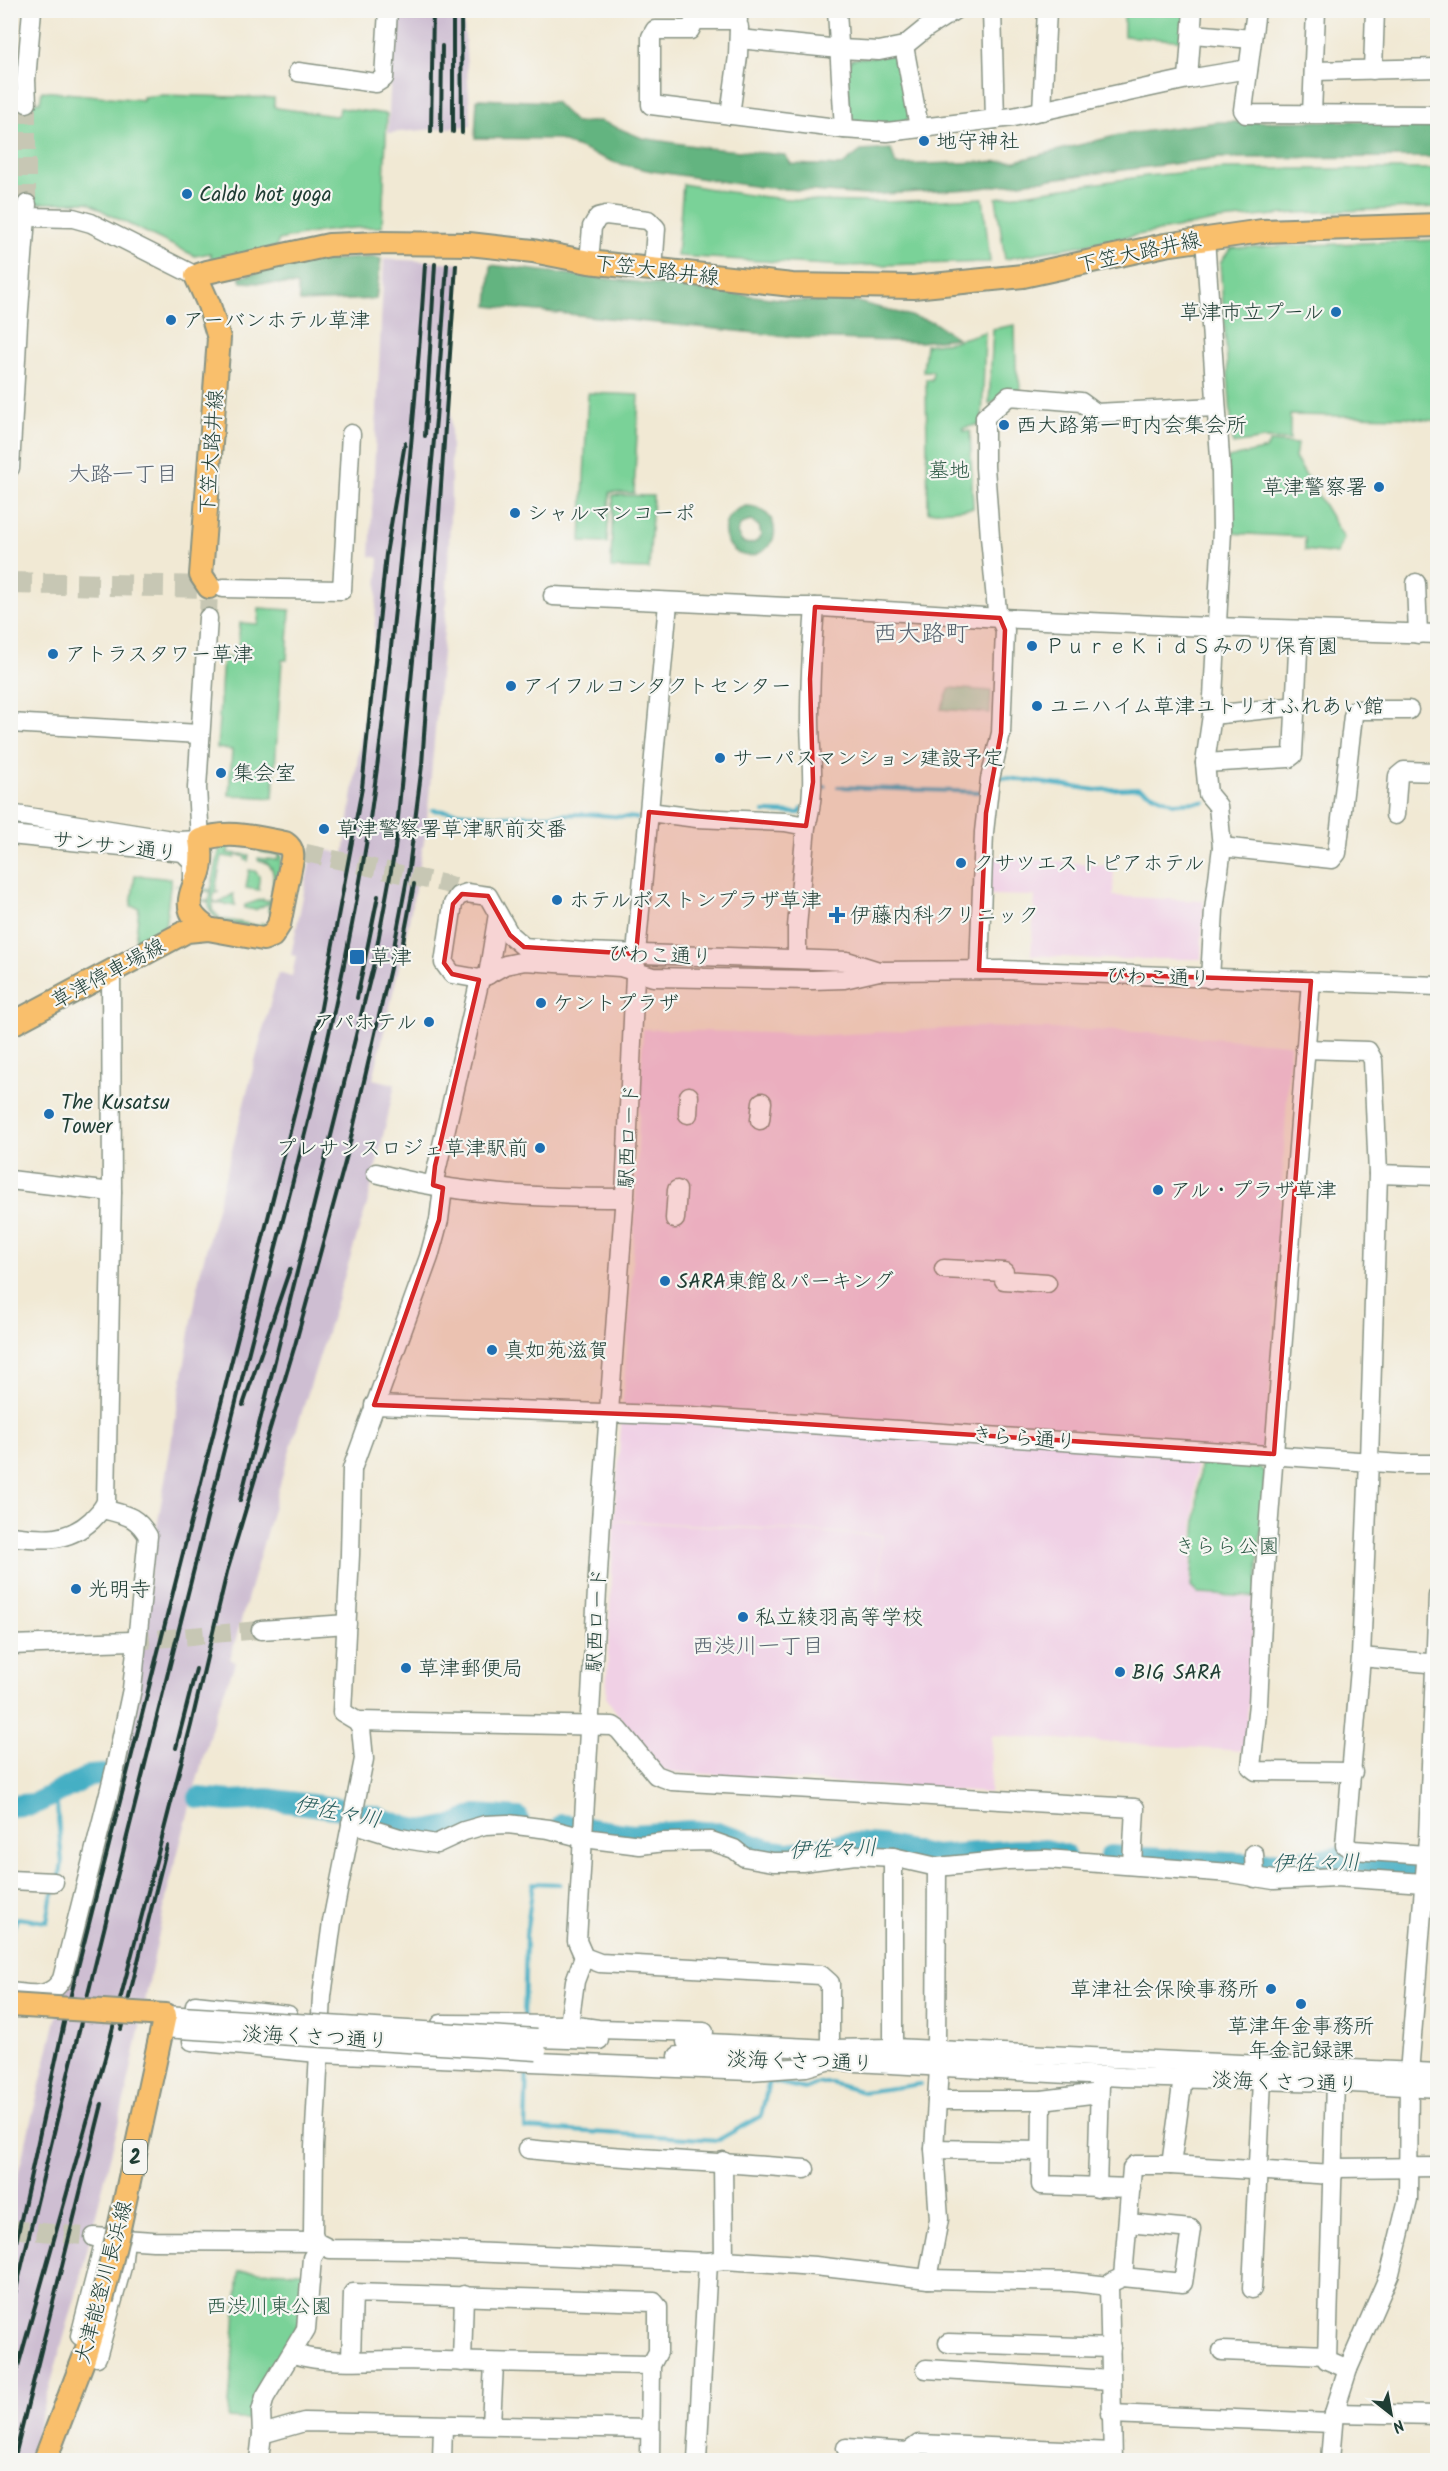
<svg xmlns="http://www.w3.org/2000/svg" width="1448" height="2471" font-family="Kalam,'Klee One',sans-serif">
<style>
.built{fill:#f0d0e5}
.industrial{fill:#cebed2}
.green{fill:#7ad298;stroke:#4c8866;stroke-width:1.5}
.forest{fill:#63b480;stroke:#41785a;stroke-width:1.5;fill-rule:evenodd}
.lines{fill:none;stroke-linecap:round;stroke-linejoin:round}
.stream{stroke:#45afc4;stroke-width:4}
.river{stroke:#45afc4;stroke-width:22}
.minor-tunnel{stroke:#c7c7b4;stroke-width:18;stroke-dasharray:18 9;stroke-linecap:butt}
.major-tunnel{stroke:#c7c7b4;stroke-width:22;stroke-dasharray:22 11;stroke-linecap:butt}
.minor-casing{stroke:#889384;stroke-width:21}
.major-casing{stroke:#889384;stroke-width:26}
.minor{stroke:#fff;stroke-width:18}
.major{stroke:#f9bf6c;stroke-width:22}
.rail{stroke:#1f3d34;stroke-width:4}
.minor-bridge-casing{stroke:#889384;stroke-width:21;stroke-linecap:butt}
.major-bridge-casing{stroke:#889384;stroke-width:26;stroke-linecap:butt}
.minor-bridge{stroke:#fff;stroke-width:18}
.major-bridge{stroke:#f9bf6c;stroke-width:22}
.marked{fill:#d62828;fill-opacity:0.2;stroke:#d62828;stroke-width:4.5;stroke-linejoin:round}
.poi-dot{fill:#1f6fb2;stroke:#f6f6f2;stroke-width:2}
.labels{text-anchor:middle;stroke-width:4.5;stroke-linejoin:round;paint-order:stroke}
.shield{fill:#f6f6f2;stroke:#60746d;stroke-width:1.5}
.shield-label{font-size:20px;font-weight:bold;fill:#1f3d34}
.poi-label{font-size:21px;fill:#1f3d34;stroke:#f6f6f2;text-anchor:start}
.street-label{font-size:21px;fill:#1f3d34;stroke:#f6f6f2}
.park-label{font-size:21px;fill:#315b48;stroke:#f6f6f2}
.neighbourhood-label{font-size:22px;fill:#596470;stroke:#f6f6f2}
.water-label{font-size:22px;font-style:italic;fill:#2a5f5f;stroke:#f6f6f2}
.quarter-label{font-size:24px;fill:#596470;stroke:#f6f6f2}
</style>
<rect width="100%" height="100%" fill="#f6f6f2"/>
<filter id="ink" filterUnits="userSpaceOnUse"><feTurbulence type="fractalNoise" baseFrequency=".0167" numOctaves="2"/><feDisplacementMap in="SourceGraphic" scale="12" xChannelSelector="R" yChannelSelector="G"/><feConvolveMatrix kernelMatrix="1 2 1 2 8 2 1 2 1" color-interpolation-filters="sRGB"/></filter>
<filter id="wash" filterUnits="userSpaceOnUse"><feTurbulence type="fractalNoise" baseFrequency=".008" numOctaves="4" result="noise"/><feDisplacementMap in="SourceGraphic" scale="24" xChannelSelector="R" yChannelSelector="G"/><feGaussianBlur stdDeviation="1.35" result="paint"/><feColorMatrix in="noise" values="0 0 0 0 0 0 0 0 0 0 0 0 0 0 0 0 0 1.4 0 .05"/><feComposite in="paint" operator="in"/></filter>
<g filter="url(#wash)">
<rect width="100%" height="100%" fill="#f1e9d4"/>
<g class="built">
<path d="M992 856 1114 866 1113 896 1204 901 1201 959H1095L1031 955 1035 896 989 895Z"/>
<path d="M977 1027 1124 1031 1290 1044 1266 1462 1197 1459 1190 1587 1198 1595 1256 1598 1245 1751 992 1735 990 1793 661 1771 632 1736 606 1697 614 1521 881 1536 876 1630 882 1535 614 1520 632 1277 643 1029 827 1035Z"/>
</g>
<g class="industrial">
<path d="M394 11H463L471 126 388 133Z"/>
<path d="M384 259 460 263 451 393V497L446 609 426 831 406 936 373 1079 395 1084 368 1201 287 1460 230 1659 236 1662 216 1711 193 1795 167 1894 127 2089 76 2295 29 2460H11V2202L125 1740 156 1533 200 1273 278 973 292 976 296 956 291 955 313 847 344 854 372 659 377 593 379 558 370 556Z"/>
</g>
<g class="green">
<path d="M1124 11H1190L1188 41 1124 36Z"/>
<path d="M891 55 901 62 910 115 904 124 856 122 849 115 847 68 852 59Z"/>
<path d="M42 91 143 100V97L161 95 274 98V106L277 108 335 116 339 114 340 108 387 114 382 227C346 227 313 232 279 240L276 247 212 261 210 253 195 256 110 215 88 202 11 204 10 105 40 102Z"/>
<path d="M1223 169H1437V207L1296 213 1220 220 1005 259 996 198 1146 176Z"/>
<path d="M683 184C722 191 761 198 801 200 861 204 923 201 983 198L990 262 844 266 677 256Z"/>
<path d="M1437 240V421L1405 417 1290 415V440L1264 439 1233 444 1220 263 1231 248Z"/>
<path d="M1015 325 1016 368 1021 389 989 404 993 329Z"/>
<path d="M985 332 982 424 963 428 964 431H970L973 508 928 512 926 379 932 380 933 371H923L926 345 951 342Z"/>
<path d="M588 393 639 395 634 493 610 492 607 543 581 542Z"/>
<path d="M1270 442 1297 444 1295 458 1344 538 1337 554 1305 550V537L1230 533 1228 458 1266 449Z"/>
<path d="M613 495 653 496 649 569 611 568Z"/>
<path d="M259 608 290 610 287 660H282L273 798 229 795 232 750 217 748 223 657 237 658 240 623 258 624Z"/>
<path d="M950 688 991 691 990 713 941 709Z"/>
<path d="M232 843 227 853 249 855 248 861 245 860V857L236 854 235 858 222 856 215 891 219 892 214 893 213 901 219 903 233 894 235 906 213 902 212 910 221 919 260 926 261 923 266 924V926L261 928C243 925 207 926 209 902L179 896 209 901 211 892 175 885 211 890 219 851 222 846Z"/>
<path d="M261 847 281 854 282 857 271 913 268 911 269 903 255 910 244 908 245 905 263 899V901H270C273 885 280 863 258 860V858L277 860 279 855 260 852Z"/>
<path d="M249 870 255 871 259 876V890L246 888Z"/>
<path d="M135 875 171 879 165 927 135 942 139 908 131 906Z"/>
<path d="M1200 1464 1259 1467 1265 1472 1256 1597 1198 1594 1191 1587Z"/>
<path d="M239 2271 305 2272 301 2318 256 2420 228 2418Z"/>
</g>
<g class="forest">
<path d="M477 99 555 102 576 123 601 121 642 138 708 148 785 155 791 164 841 166 861 151 891 149 896 165 1016 161 1119 135 1217 122 1437 120 1438 157 1219 158 972 189 865 195 759 187 652 171 616 163 557 139 475 138Z"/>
<path d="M375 257 381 259 376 299 300 302 297 285 241 282 239 277 302 262Z"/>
<path d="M491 265 796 301 858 302 933 322 957 338 920 342 805 338 488 306Z"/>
<path d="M746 506C762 506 777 518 774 536 773 542 768 548 763 551 732 572 704 518 746 506ZM751 521 759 526 761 535C757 543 750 546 742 542L737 533 741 524Z"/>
</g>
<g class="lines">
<g class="stream">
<path d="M1001 777 1096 790 1139 788 1173 803 1204 802"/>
<path d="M821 787H825"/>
<path d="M838 787 982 792"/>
<path d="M433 810 499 816 587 814 637 818"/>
<path d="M764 812 800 813 802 809"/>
<path d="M56 1794 62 1863 59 1881"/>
<path d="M10 1938 17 1918 47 1922 51 1898 56 1888"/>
<path d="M524 2019 526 1935 533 1883 560 1884"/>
<path d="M527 2065 525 2128 718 2140 761 2116 769 2081 805 2089 819 2083H831L863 2092 921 2084"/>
</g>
<g class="river">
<path d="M199 1798 230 1801 267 1799 342 1809 377 1817 408 1828 427 1831 452 1826 477 1815 518 1818"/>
<path d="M10 1806 34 1804 90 1776 103 1775"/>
<path d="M562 1825 632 1835 690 1831 718 1833 768 1850 788 1853 850 1843 882 1845 935 1856 1016 1850H1045L1065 1855"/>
<path d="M1110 1856 1247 1864 1341 1858 1438 1870"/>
</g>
</g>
</g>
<g filter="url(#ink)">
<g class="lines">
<g class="minor-tunnel">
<path d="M27 204V103"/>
<path d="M208 618 209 587 223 588"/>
<path d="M10 824 59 830"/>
<path d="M279 847 446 884 463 889 478 899"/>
<path d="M621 962 669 965"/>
<path d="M132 1641 261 1630"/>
<path d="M10 2229 94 2237"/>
</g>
<path class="major-tunnel" d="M10 583 209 587"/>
<g class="minor-casing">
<g id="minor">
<path d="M837 10 844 129"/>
<path d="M992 10 995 119"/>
<path d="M1256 10 1243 110 1246 114 1438 115"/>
<path d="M738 20H695L690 30H655L651 37V105L844 129 887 132 1013 117 1188 79 1248 69"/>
<path d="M1193 34 1252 39"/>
<path d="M739 39 840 49 879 51 904 46 925 29 955 10"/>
<path d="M904 46 919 127"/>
<path d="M1373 70 1375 10"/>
<path d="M1314 71 1438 68"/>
<path d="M298 72 376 83 384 78 388 10"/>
<path d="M1188 79 1193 10"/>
<path d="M27 103 26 80 32 10"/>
<path d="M1042 111 1047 10"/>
<path d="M1312 114 1316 10"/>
<path d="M730 115 738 56 739 27"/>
<path d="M27 217 73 218 91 223 196 276"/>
<path d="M1205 238 1221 472 1222 531 1212 715 1205 763 1208 794 1218 806 1222 847 1214 910 1210 979"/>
<path d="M589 262 592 227 598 217 606 215 648 220 656 228 653 270"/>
<path d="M10 468 18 323 27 204"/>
<path d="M1416 583 1418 634"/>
<path d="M223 588 342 590 351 434"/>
<path d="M553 596 786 607H821L1000 618 1181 626 1438 634"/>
<path d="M1212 715 1297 706"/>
<path d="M10 723 199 734"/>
<path d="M1205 763 1289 758 1293 755 1299 631"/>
<path d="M649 812 697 818 785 822 806 826"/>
<path d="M10 814 178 841 200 840 197 788 208 618"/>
<path d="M1395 815 1398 776 1404 771 1438 772"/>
<path d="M10 835 183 852 193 862V881"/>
<path d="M1222 847 1332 859 1337 853 1353 716 1356 710H1409"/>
<path d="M797 959V927L806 826C817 791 810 756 810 719 810 682 812 645 815 607"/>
<path d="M979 970 984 832 990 779 1001 733 1005 630 997 611 990 537 985 467V417L1009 396 1081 402 1096 413 1215 407"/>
<path d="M488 975 498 914"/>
<path d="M480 979 505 965 525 961 620 967 653 977 812 980 844 979 879 971 1003 970 1438 986"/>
<path d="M480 979 452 974 444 963 453 904 458 896 467 893 488 896 510 935 524 947 585 952 847 961 879 971"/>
<path d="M1311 981 1264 1581 1258 1704 1251 1767 1256 1771 1353 1772"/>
<path d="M1305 1049 1368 1051 1373 1060 1378 1174 1369 1460 1361 1657 1345 1845 1353 1850 1426 1855"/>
<path d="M688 1114 689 1096"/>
<path d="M760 1120 762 1102"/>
<path d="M376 1173C457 1195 542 1198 625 1198"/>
<path d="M1378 1174 1438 1176"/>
<path d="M10 1180 112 1192"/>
<path d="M433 1185 480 979"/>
<path d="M675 1219 677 1190"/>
<path d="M944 1269 1004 1272V1280L1047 1283"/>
<path d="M374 1405 690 1416 1402 1464H1438"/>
<path d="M10 1536C43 1540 67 1543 92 1520 98 1513 103 1510 106 1501L112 1192 111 970"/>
<path d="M261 1630 347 1624"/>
<path d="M10 1645 132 1641"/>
<path d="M1361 1657 1438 1664"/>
<path d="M357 1721 613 1726 619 1730 656 1775 672 1781 1135 1808 1132 1864"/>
<path d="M351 1823 400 1838 436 1844 464 1831 485 1825 508 1824 549 1829 584 1838 640 1845 664 1842 711 1841 734 1849 744 1857 773 1862H802L855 1855 893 1857 937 1867 1008 1860 1046 1859 1230 1873 1274 1880 1336 1877 1438 1884"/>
<path d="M1254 1854 1255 1878"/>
<path d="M10 1880 54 1882"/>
<path d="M10 1992C31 1994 50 2000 62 1979L115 1769 132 1689 148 1536C136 1515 125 1515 103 1509"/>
<path d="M288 2015 195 2005 192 2041 318 2053 750 2071 806 2067 830 2060V1983L821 1975 600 1963 584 1957 577 1941 601 1521 625 1194 636 954 668 603"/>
<path d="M441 2024 569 2025 598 2029 704 2032"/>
<path d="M569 2025 575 1981 584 1957"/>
<path d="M537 2038 599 2040"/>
<path d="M686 2042 830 2049 893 2048 1438 2073"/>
<path d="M893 2048V1857"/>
<path d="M678 2056 776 2059"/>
<path d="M819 2060 1123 2077 1335 2082 1438 2088"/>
<path d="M1335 2082 1327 2360 1348 2369"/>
<path d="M937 2100H1042L1099 2093"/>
<path d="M1042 2100 1041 2185 1131 2188"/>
<path d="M528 2149C620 2159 713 2161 805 2169"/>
<path d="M934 2149 1041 2151"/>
<path d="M723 2161 724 2260"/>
<path d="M1171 2165 1183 2078"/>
<path d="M1333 2168 1438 2167"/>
<path d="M1097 2188 1100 2084"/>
<path d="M94 2237 153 2241 316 2242 330 2249 420 2250 708 2262 724 2260 815 2266 928 2279 1073 2282 1109 2286 1113 2460"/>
<path d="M316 2242 313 2233 314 2147 322 1996 332 1922 364 1759 361 1728 357 1721 342 1712 350 1555 352 1469 429 1257 439 1220 443 1188"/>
<path d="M1123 2277 1132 2168 1135 2165H1171L1333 2175"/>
<path d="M928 2279 939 2219 934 2149 939 2068 936 2051 937 1867"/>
<path d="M1112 2282 1123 2277 1183 2283 1191 2229 1128 2223"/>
<path d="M1252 2289 1262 2080"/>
<path d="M80 2336 105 2239"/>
<path d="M948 2343 1111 2348"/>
<path d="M1222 2351 1327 2355"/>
<path d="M292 2353C318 2364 371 2360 401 2360 484 2362 568 2364 651 2365"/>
<path d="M97 2357 122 2267 125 2240"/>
<path d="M351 2359 353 2293 654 2302 658 2307V2352L651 2365 650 2460"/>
<path d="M462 2362 464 2295"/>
<path d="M926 2369 1111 2380"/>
<path d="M1334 2413 1438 2415"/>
<path d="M1110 2414 1332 2423"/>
<path d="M491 2424 494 2364"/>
<path d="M262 2434 304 2422 650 2429"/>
<path d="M846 2448 908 2452 919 2444 1112 2452"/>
<path d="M259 2460 262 2434 261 2411 265 2397 306 2329 312 2258 320 2245"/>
<path d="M442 2460 443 2426"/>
<path d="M697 2460 708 2262"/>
<path d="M1330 2460 1334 2413 1348 2369 1390 2273 1408 2199 1409 2073 1428 1838 1438 1596"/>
</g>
</g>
<g class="major-casing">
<g id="major">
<path d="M209 587 201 575 219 338 209 305 196 276 207 272 329 245 380 243 469 244 533 251 589 262 792 285 913 287 1023 276 1165 245 1262 231 1438 225"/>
<path d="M10 1025 187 931 208 929 263 939 272 936 279 925 292 859C293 852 291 847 285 843 257 838 229 829 200 840 202 852 202 867 197 878 193 888 187 901 191 911 194 919 202 924 208 929"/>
<path d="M45 2460 84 2358 102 2300"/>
</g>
</g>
<use href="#minor" class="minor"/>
<use href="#major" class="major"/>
<g class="rail">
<path d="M461 10 462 133"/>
<path d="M431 132 433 10"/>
<path d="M441 132 442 46"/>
<path d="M453 132V19"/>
<path d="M425 436 435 264"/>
<path d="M401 952 414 884"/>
<path d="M357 998 378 896"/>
<path d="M243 1405 290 1269"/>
<path d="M240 1501 374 963 395 849 436 419 447 265"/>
<path d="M176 1748 196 1669"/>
<path d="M121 2029 167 1846"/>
<path d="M10 2270 65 2018 320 1013 362 788 386 554 405 443"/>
<path d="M10 2315C83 2007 161 1701 238 1394 280 1227 328 1061 358 892 375 799 385 704 395 610 407 494 418 379 425 264"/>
<path d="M10 2395 105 2058 191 1725 227 1572 295 1345 347 1155 390 968 409 868 422 765 456 265"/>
<path d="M14 2460 102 2104"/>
</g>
<g class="minor-bridge-casing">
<g id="minor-bridge">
<path d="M165 2015 537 2038"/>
<path d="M163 2028 537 2051"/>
</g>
</g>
<g class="major-bridge-casing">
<path id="major-bridge" d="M10 2005 165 2015 118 2233 102 2300"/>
</g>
<use href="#minor-bridge" class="minor-bridge"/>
<use href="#major-bridge" class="major-bridge"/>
</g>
</g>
<path class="marked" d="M815 607 1000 618 1005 630 1001 733 986 813 979 970 1311 981 1274 1454 679 1416 374 1405 439 1220 443 1188 433 1185 435 1166 479 980 452 974 444 963 453 904 462 894 488 896 510 935 524 947 636 954 649 812 806 826 813 782 810 679Z"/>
<g class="poi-dot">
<circle cx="924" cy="141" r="6"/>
<circle cx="187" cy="194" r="6"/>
<circle cx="1336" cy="312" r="6"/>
<circle cx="171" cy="320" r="6"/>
<circle cx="1004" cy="425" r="6"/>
<circle cx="1379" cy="487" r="6"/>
<circle cx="515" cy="513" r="6"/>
<circle cx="1032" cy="646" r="6"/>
<circle cx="53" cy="654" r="6"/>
<circle cx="511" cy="686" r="6"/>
<circle cx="1037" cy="706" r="6"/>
<circle cx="720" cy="758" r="6"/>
<circle cx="221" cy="773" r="6"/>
<circle cx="324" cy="829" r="6"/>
<circle cx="961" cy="863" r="6"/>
<circle cx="557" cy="900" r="6"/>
<path d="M834 906h6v6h6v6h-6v6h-6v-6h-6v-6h6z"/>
<rect x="349" y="949" width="16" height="16" rx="3"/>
<circle cx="541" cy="1003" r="6"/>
<circle cx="429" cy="1022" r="6"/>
<circle cx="49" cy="1114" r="6"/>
<circle cx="540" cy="1148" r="6"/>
<circle cx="1158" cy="1190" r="6"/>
<circle cx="665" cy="1281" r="6"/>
<circle cx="492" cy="1350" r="6"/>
<circle cx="76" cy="1589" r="6"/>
<circle cx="743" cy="1617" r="6"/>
<circle cx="406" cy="1668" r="6"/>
<circle cx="1120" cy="1672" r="6"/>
<circle cx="1271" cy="1989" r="6"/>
<circle cx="1301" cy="2004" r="6"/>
</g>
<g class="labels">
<rect class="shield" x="123" y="2140" width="24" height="34" rx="4.5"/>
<g class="shield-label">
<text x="135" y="2164">2</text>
</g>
<g class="poi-label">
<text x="936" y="148">地守神社</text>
<text x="199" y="201">Caldo hot yoga</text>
<text x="1324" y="319" text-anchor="end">草津市立プール</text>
<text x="183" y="327">アーバンホテル草津</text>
<text x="1016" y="432">西大路第一町内会集会所</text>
<text x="1367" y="494" text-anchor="end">草津警察署</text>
<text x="527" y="520">シャルマンコーポ</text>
<text x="1044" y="653">ＰｕｒｅＫｉｄＳみのり保育園</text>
<text x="65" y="661">アトラスタワー草津</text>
<text x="523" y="693">アイフルコンタクトセンター</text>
<text x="1049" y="713">ユニハイム草津ユトリオふれあい館</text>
<text x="732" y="765">サーパスマンション建設予定</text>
<text x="233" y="780">集会室</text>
<text x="336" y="836">草津警察署草津駅前交番</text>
<text x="973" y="870">クサツエストピアホテル</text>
<text x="569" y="907">ホテルボストンプラザ草津</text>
<text x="850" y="922">伊藤内科クリニック</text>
<text x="370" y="964">草津</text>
<text x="553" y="1010">ケントプラザ</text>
<text x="417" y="1029" text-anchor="end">アパホテル</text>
<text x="61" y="1109">The Kusatsu<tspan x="61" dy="24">Tower</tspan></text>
<text x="528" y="1155" text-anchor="end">プレサンスロジェ草津駅前</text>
<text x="1170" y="1197">アル・プラザ草津</text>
<text x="677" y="1288">SARA東館＆パーキング</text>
<text x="504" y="1357">真如苑滋賀</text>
<text x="88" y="1596">光明寺</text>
<text x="755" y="1624">私立綾羽高等学校</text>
<text x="418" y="1675">草津郵便局</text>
<text x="1132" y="1679">BIG SARA</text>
<text x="1259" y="1996" text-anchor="end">草津社会保険事務所</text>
<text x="1301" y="2033" text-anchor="middle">草津年金事務所<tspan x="1301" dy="24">年金記録課</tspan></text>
</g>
<g class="street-label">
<text transform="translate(1139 252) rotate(-12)" y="7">下笠大路井線</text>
<text transform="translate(657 270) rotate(7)" y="7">下笠大路井線</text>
<text transform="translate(211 452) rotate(-86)" y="7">下笠大路井線</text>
<text transform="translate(115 846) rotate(7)" y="7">サンサン通り</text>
<text transform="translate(660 955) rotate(2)" y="7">びわこ通り</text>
<text transform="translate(108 973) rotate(-28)" y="7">草津停車場線</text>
<text transform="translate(1158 977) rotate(2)" y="7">びわこ通り</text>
<text transform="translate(628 1136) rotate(-87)" y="7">駅西ロード</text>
<text transform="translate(1024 1438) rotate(4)" y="7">きらら通り</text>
<text transform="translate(596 1620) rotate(-87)" y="7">駅西ロード</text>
<text transform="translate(315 2037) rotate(3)" y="7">淡海くさつ通り</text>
<text transform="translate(800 2061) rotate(2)" y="7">淡海くさつ通り</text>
<text transform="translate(1285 2082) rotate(2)" y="7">淡海くさつ通り</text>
<text transform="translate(103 2282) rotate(-75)" y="7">大津能登川長浜線</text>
</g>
<g class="park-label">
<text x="949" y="477">墓地</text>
<text x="1227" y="1553">きらら公園</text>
<text x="269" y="2313">西渋川東公園</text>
</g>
<g class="neighbourhood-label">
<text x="123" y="481">大路一丁目</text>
<text x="758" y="1653">西渋川一丁目</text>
</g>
<g class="water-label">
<text transform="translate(338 1811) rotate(11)" y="8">伊佐々川</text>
<text transform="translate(833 1848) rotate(-2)" y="8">伊佐々川</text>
<text transform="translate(1316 1862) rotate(-1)" y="8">伊佐々川</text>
</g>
<g class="quarter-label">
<text x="921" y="641">西大路町</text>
</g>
</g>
<rect width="1448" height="2471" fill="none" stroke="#f6f6f2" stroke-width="36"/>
<g transform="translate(1391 2414) rotate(149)" stroke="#f6f6f2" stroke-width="4.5" paint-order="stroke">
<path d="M0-4.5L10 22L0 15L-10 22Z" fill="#1f3d34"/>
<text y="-9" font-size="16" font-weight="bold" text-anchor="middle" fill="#1f3d34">N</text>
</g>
</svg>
